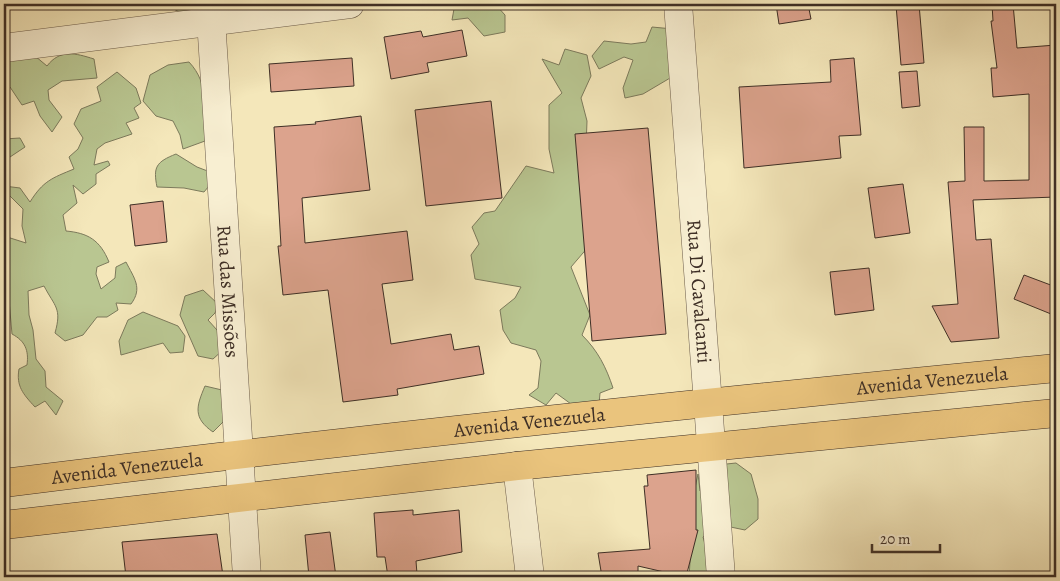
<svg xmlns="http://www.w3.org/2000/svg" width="1060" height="581" font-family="Alegreya,serif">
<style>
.green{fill:#b9c691;stroke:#7c7a5c}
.building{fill:#dca38d;stroke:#3e2f26}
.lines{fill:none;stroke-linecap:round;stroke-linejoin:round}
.minor-casing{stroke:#6c5d4b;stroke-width:29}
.major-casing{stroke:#3e2f26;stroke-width:29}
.minor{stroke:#f8efd2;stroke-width:28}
.major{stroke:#eac47d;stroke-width:28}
.labels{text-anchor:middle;stroke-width:5;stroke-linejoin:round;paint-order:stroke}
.street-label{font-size:20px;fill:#3e2f26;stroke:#f8efd2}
</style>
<rect width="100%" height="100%" fill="#f4e7ba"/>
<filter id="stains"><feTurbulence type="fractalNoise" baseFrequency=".004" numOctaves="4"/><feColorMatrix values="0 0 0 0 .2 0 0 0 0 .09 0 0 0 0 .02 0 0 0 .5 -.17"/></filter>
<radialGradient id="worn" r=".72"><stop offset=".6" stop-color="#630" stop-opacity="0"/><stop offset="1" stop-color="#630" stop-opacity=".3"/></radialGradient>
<g class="green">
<path d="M164 4H195L187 16Z"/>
<path d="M481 4H495L505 15V32L484 36 468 18 452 20 454 9Z"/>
<path d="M652 27 673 29 687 68 643 94 625 98 623 88 633 60 624 57 599 69 592 56 604 41 631 44 646 42Z"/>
<path d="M565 49 587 55 591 76 581 98 587 121 586 148 595 239 571 267 590 315 582 335C598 351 606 367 613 388L600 393 599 405 571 404 556 393 546 405 529 395 538 388 541 361 536 350 511 343 503 330 500 310 515 298 521 287 475 279 471 255 479 244 472 227 484 213 495 211 526 166 554 173 549 149V105L562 93 542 59 559 65Z"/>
<path d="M29 51 47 66C60 49 75 53 94 59L97 78 62 81 48 90 49 100 62 117 52 132 40 116 34 101 22 105 10 87 4 85V61Z"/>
<path d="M189 62C210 84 205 113 205 141L183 149 180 135 173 121 156 116 143 101 150 75 168 65Z"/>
<path d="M117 72 136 88 141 103 134 108 139 118 126 123 132 134 105 143 97 149 94 165 108 161 110 165 96 174V184L83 194 73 185 77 203 63 215 66 231C88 233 100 240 109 262L97 267 96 274 101 289 115 278 116 267 126 262C134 278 143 288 131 304L116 303 118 310 107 317H97L83 335 65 341 55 333C62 308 55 307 44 286L28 291 29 315 33 330 36 359 45 371 46 387 63 401 56 415 45 401 35 407C23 394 16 386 19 369L27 365C29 350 25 341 12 334L8 289 4 272V236L26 243 22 226 23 209 4 190V186L20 188 30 202C43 181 52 178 74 169L69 157 78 149 83 138 74 124 81 109 101 101 97 87Z"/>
<path d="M20 138 25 147 10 157 4 153V139Z"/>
<path d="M176 154 197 167 218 175 204 192 184 188 157 187C153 167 156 162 176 154Z"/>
<path d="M203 290 218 304 215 313 208 320 226 340 224 349 213 359 198 356 180 315 185 296Z"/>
<path d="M143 312 178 326 185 336 183 352 170 353 163 343 121 355 119 341 128 320Z"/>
<path d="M205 386 222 390 225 420 213 432C193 418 196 407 205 386Z"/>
<path d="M736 463 751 474 758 499V519L745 530 716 524 703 537 715 577H689L695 488 698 474 700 491 717 465Z"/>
</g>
<g class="building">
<path d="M776 4H808L811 19 779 24Z"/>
<path d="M919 4 924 63 901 65 896 5Z"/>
<path d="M992 4H1013L1017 48 1056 45V197L973 200 976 240 991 239 999 338 951 342 932 306 958 304 948 182 965 181 964 127H984V181L1029 180V94L993 97 991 68H997L991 21H993Z"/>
<path d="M462 30 467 56 427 63 429 72 391 79 384 37 421 31 423 37Z"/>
<path d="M352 58 354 86 271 92 269 64Z"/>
<path d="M854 58 861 135 839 136 841 158 744 168 739 87 831 82 830 60Z"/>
<path d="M917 71 920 106 902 108 899 72Z"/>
<path d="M491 101 502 198 426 206 415 110Z"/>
<path d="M361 116 370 190 302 198 305 243 407 231 413 280 382 284 391 344 451 334 454 350 479 346 484 374 397 389 398 395 343 402 328 290 283 295 278 246H281L274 127 316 124 315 122Z"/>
<path d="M648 128 666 334 592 341 575 134Z"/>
<path d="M903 184 910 233 875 238 868 188Z"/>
<path d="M163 201 167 242 135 246 130 205Z"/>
<path d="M869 268 874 310 835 315 830 272Z"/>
<path d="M1024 275 1056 287V316L1014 299Z"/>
<path d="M696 470V530H698L686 577 638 566V577H602L598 553 650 549 644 486H648L647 475Z"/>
<path d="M413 510V515L459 510 462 552 416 561 417 574 388 577 385 557H377L374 513Z"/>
<path d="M330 532 336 577H309L305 535Z"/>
<path d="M217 534 223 576 126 577 122 542Z"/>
</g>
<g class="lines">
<g class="minor-casing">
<g id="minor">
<path id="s1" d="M210 4 247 577"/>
<path id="s2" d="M678 4 721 577"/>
<path d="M4 48 350 4"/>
<path d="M517 466 530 577"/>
</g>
</g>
<g class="major-casing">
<g id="major">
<path id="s3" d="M4 483C354 439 705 402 1056 368"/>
<path d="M4 525 517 466 1056 413"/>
</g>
</g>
<use href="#minor" class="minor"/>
<use href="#major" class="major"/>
</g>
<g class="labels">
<g class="street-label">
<text dy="7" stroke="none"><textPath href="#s1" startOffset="288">Rua das Missões</textPath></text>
<text dy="7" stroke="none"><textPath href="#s2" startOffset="288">Rua Di Cavalcanti</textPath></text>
<text dy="7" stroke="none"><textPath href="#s3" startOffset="934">Avenida Venezuela</textPath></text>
<text dy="7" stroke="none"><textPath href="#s3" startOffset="529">Avenida Venezuela</textPath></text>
<text dy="7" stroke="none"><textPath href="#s3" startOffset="124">Avenida Venezuela</textPath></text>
</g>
</g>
<rect width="1060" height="581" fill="none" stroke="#f4e7ba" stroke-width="20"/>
<rect x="5" y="5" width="1050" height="571" fill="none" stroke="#3e2f26" stroke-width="2.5"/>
<rect x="10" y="10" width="1040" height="561" fill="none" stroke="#3e2f26"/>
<path d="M872 544v8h68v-8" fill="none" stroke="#3e2f26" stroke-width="2.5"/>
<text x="880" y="544" font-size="15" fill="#3e2f26" stroke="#f8efd2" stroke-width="4" paint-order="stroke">20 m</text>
<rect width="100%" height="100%" filter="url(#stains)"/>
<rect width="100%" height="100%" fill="url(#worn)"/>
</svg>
